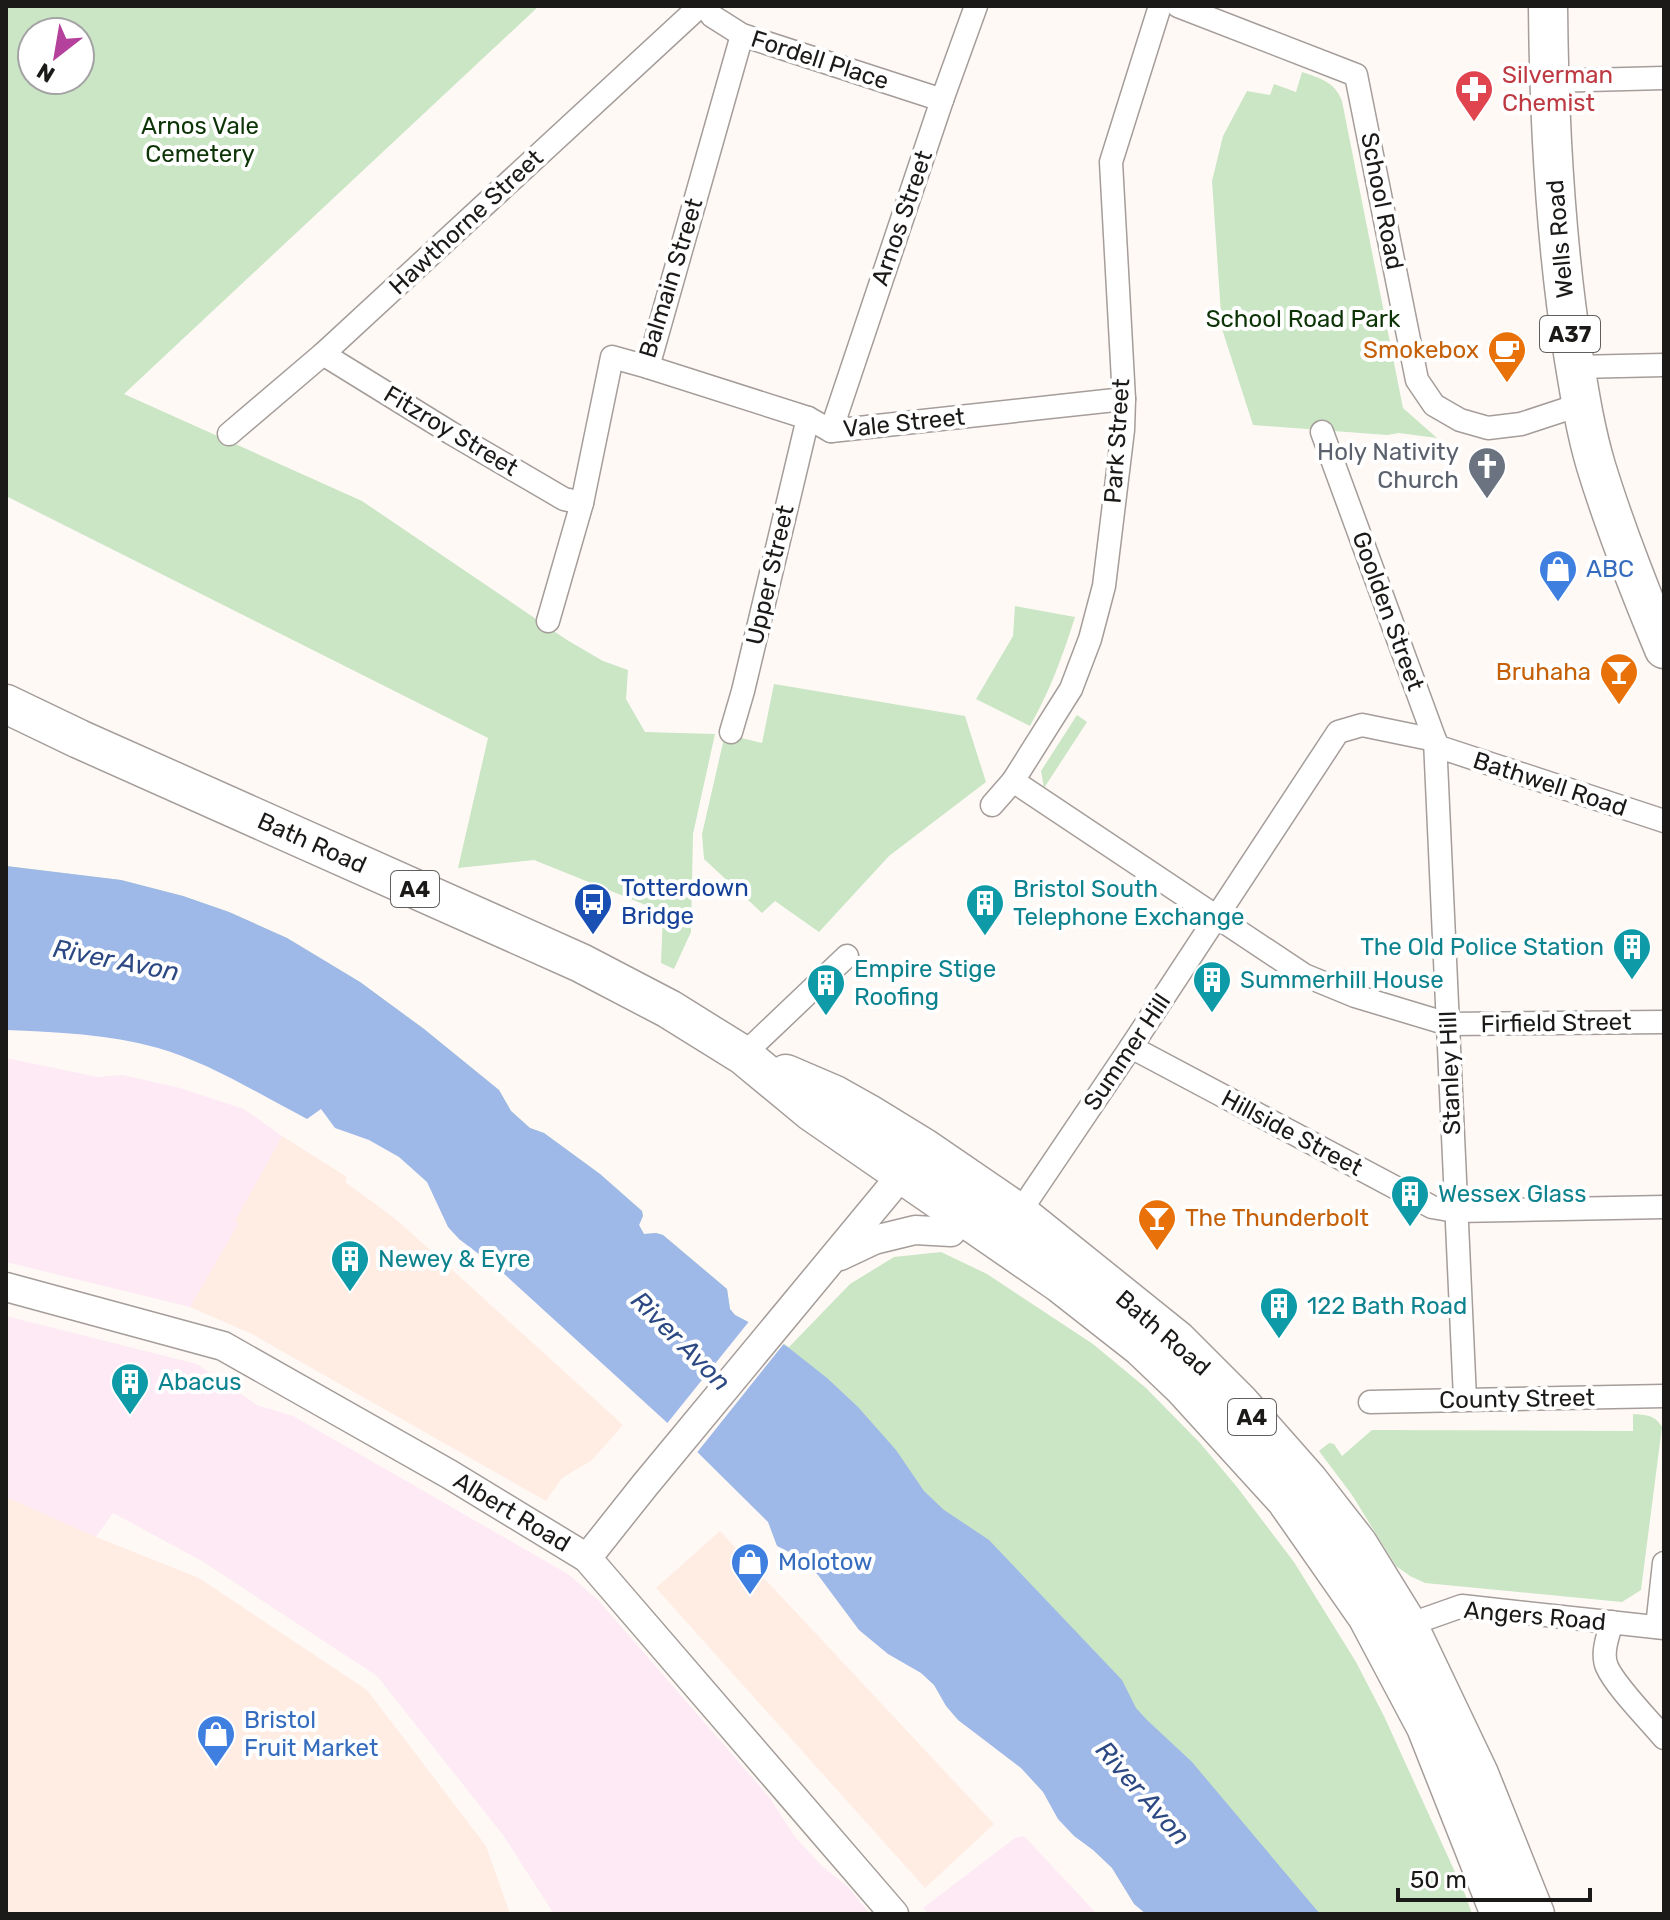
<svg xmlns="http://www.w3.org/2000/svg" width="1670" height="1920" font-family="Rubik,sans-serif">
<style>
.commercial{fill:#ffece3}
.industrial{fill:#fdeaf5}
.green{fill:#cae6c5;fill-rule:evenodd}
.water{fill:#9eb8e8}
.pier{fill:#fff9f6}
.lines{fill:none;stroke-linecap:round;stroke-linejoin:round}
.minor-casing{stroke:#a49d9a;stroke-width:25}
.tertiary-casing{stroke:#a49d9a;stroke-width:31}
.trunk-casing{stroke:#a49d9a;stroke-width:41}
.minor{stroke:#fff;stroke-width:22}
.tertiary{stroke:#fff;stroke-width:28}
.trunk{stroke:#fff;stroke-width:38}
.labels{text-anchor:middle;stroke-width:8;stroke-linejoin:round;paint-order:stroke}
.shield{fill:#fff;stroke:#605f5d;stroke-width:2}
.shield-label{font-size:22px;font-weight:bold;fill:#1c1a18}
.street-label{font-size:24px;fill:#1c1a18;stroke:#fff}
.health-label{font-size:24px;fill:#be3a42;stroke:#fff;text-anchor:start}
.park-label{font-size:24px;fill:#0d3406;stroke:#fff}
.food-label{font-size:24px;fill:#c56008;stroke:#fff;text-anchor:end}
.worship-label{font-size:24px;fill:#5b616d;stroke:#fff;text-anchor:end}
.shop-label{font-size:24px;fill:#366cbe;stroke:#fff;text-anchor:start}
.transit-label{font-size:24px;fill:#164399;stroke:#fff;text-anchor:start}
.culture-label{font-size:24px;fill:#0d838f;stroke:#fff;text-anchor:start}
.water-label{font-size:26px;font-style:italic;fill:#2c4984;stroke:#fff}
</style>
<rect width="100%" height="100%" fill="#fff9f6"/>
<g class="commercial">
<path d="M282 1136 347 1177 345 1182 393 1217 427 1247 623 1425 592 1460 562 1478 546 1501 252 1334 190 1307 238 1224 235 1221Z"/>
<path d="M6 1497 96 1537 199 1578 367 1690 486 1846 510 1914H6Z"/>
<path d="M720 1531 994 1824 925 1888 656 1588Z"/>
</g>
<g class="industrial">
<path d="M6 1058 98 1077 123 1075 180 1088 244 1109 282 1136 235 1221 238 1224 190 1307 6 1262Z"/>
<path d="M6 1316 197 1364 257 1405 293 1416 568 1574 598 1600 770 1798 795 1837 823 1867 848 1887 870 1914H554L503 1835 377 1676 202 1561 113 1513 96 1537 6 1497Z"/>
<path d="M1024 1836 1097 1914H928L923 1908 1015 1838Z"/>
</g>
<g class="green">
<path d="M6 6H539L124 394 362 501 567 640 603 661 628 670 626 699 645 732 715 734 693 834 691 932 674 969 661 963 663 912 534 860 458 868 488 738 6 496ZM32 32H80V80H32Z"/>
<path d="M1302 72C1320 78 1335 82 1342 101L1403 408 1437 438 1399 433 1387 435 1253 425 1222 329 1212 181 1223 136 1247 91 1270 95 1274 84 1296 92Z"/>
<path d="M1015 606 1075 617C1063 655 1050 691 1030 726L976 699 1013 636Z"/>
<path d="M774 684 965 716 986 782 889 856 819 932 775 901 762 913 704 859 702 834 725 734 762 743Z"/>
<path d="M1077 715 1087 722 1044 788 1041 771Z"/>
<path d="M6 866 121 880 183 896 229 912 287 938 360 982 424 1029 499 1090 511 1111 530 1128 544 1133 600 1174 642 1211 643 1216 639 1225 644 1234 656 1233 663 1235 727 1289 730 1309 735 1315 756 1326 789 1347 850 1284 894 1257 941 1252 987 1274 1093 1344 1146 1388 1200 1443 1237 1487 1294 1562 1356 1662 1384 1716 1465 1894 1472 1914H1277L804 1421Z"/>
<path d="M1633 1414C1647 1415 1655 1415 1662 1427L1641 1590 1622 1602 1425 1583 1410 1576 1396 1566 1352 1495 1319 1451 1329 1443 1334 1444 1342 1456 1372 1430 1633 1431Z"/>
</g>
<path class="water" d="M6 866 121 880 183 896 229 912 287 938 360 982 424 1029 499 1090 511 1111 530 1128 544 1133 600 1174 642 1211 643 1216 639 1225 644 1234 656 1233 663 1235 727 1289 730 1309 735 1315 756 1326 789 1348 827 1378 858 1407 896 1450 924 1491 944 1510 989 1540 1122 1680 1136 1708 1147 1720 1192 1762 1320 1914H1146L1134 1904 1112 1868 1093 1850 1074 1836 1058 1819 1043 1792 1021 1768 958 1720 946 1706 934 1685 921 1673 888 1654 859 1630 818 1575 795 1555 777 1546 768 1522 674 1429 501 1271 459 1239 448 1227 427 1182 399 1157 369 1140 335 1128 321 1109 307 1119C261 1095 208 1062 158 1048 108 1034 57 1032 6 1030Z"/>
<path class="pier" d="M751 1319 786 1341 695 1455 665 1426Z"/>
<g class="lines">
<g class="minor-casing">
<g id="minor">
<path d="M705 6 712 16 742 35 942 100"/>
<path d="M1178 6 1356 75 1417 380 1434 405 1460 420 1488 428 1521 424 1582 404"/>
<path d="M1549 81 1664 78"/>
<path d="M323 354 451 433 564 499 582 503"/>
<path d="M648 367 808 418 831 431 1124 399"/>
<path d="M1576 367 1664 365"/>
<path d="M831 431 942 100 976 6"/>
<path d="M1322 432 1435 740 1465 1399"/>
<path d="M229 434 323 354 700 6"/>
<path d="M548 621 582 503 612 357 648 367 742 35"/>
<path d="M731 732 743 691 808 418"/>
<path d="M1436 746 1664 821"/>
<path d="M1013 781 1304 975 1355 996 1448 1024 1664 1022"/>
<path d="M992 805 1013 781 1071 689 1090 639 1104 586 1123 430 1124 399 1111 162 1160 6"/>
<path d="M1131 1047 1432 1207 1455 1211 1664 1207"/>
<path d="M743 1055 847 956"/>
<path d="M1019 1213 1131 1047 1338 732 1362 725 1435 740"/>
<path d="M1370 1402 1664 1396"/>
<path d="M1612 1622C1608 1636 1601 1653 1607 1667 1616 1687 1649 1720 1664 1738"/>
<path d="M1408 1625 1462 1606 1664 1628"/>
<path d="M1657 1627 1664 1563"/>
</g>
</g>
<g class="tertiary-casing">
<g id="tertiary">
<path d="M840 1256 874 1240 915 1230 951 1232"/>
<path d="M6 1287 223 1346 449 1474 587 1558 894 1914"/>
<path d="M587 1558 645 1485 914 1160"/>
</g>
</g>
<g class="trunk-casing">
<g id="trunk">
<path d="M1548 6C1549 122 1555 238 1573 353 1579 390 1585 429 1596 466 1615 528 1639 589 1664 649"/>
<path d="M6 704 79 739 581 963 669 1009 743 1055 812 1112 1061 1284 1140 1346 1183 1387 1286 1500 1367 1616 1426 1727 1500 1914"/>
<path d="M786 1074 835 1095 867 1113 924 1148 1019 1213 1177 1340 1240 1403 1308 1480 1358 1544 1408 1625 1479 1774 1535 1914"/>
</g>
</g>
<use href="#minor" class="minor"/>
<use href="#tertiary" class="tertiary"/>
<use href="#trunk" class="trunk"/>
</g>
<defs>
<g id="pharmacy-pin" transform="scale(2)"><path d="M0 17L-7.5 6A9.5 9.5 0 1 1 7.5 6Z" fill="#e0444e" stroke="#fff"/><path d="M-2-6h4v4h4v4h-4v4h-4v-4h-4v-4h4Z" fill="#fff"/></g>
<g id="cafe-pin" transform="scale(2)"><path d="M0 17L-7.5 6A9.5 9.5 0 1 1 7.5 6Z" fill="#e8710a" stroke="#fff"/><path d="M-5.5-4.5H6V0H3Q3 3.5 0 3.5H-2.5Q-5.5 3.5-5.5 0ZM3-3.2v2h1.7v-2ZM-6 4.5H4V6H-6Z" fill="#fff"/></g>
<g id="church-pin" transform="scale(2)"><path d="M0 17L-7.5 6A9.5 9.5 0 1 1 7.5 6Z" fill="#6b7280" stroke="#fff"/><path d="M-1.2-6h2.4v3.5h3.3v2.4h-3.3V6h-2.4V-.1h-3.3v-2.4h3.3Z" fill="#fff"/></g>
<g id="shop-pin" transform="scale(2)"><path d="M0 17L-7.5 6A9.5 9.5 0 1 1 7.5 6Z" fill="#3f7fe0" stroke="#fff"/><path d="M-5-2.5h2.3a2.7 3.5 0 0 1 5.4 0H5L5.5 6h-11ZM-1.5-2.5h3a1.5 2.3 0 0 0-3 0Z" fill="#fff"/></g>
<g id="bar-pin" transform="scale(2)"><path d="M0 17L-7.5 6A9.5 9.5 0 1 1 7.5 6Z" fill="#e8710a" stroke="#fff"/><path d="M-6-5H6L.8 .8V4.5H3.5V6h-7V4.5H-.8V.8Z" fill="#fff"/></g>
<g id="bus-pin" transform="scale(2)"><path d="M0 17L-7.5 6A9.5 9.5 0 1 1 7.5 6Z" fill="#1a4fb4" stroke="#fff"/><path d="M-5-6H5V4H4V6H2V4H-2V6H-4V4H-5ZM-3.5-4V0h7V-4ZM-3.5 1.2v1.5H-2V1.2ZM2 1.2v1.5H3.5V1.2Z" fill="#fff"/></g>
<g id="building-pin" transform="scale(2)"><path d="M0 17L-7.5 6A9.5 9.5 0 1 1 7.5 6Z" fill="#0f9aa8" stroke="#fff"/><path d="M-4-6H4V6H1V3H-1V6H-4ZM-2.5-4.3h1.7v1.8h-1.7ZM.8-4.3h1.7v1.8H.8ZM-2.5-1h1.7V.8h-1.7ZM.8-1h1.7V.8H.8Z" fill="#fff"/></g>
</defs>
<g fill-rule="evenodd">
<use href="#pharmacy-pin" x="1474" y="89"/>
<use href="#cafe-pin" x="1507" y="350"/>
<use href="#church-pin" x="1487" y="466"/>
<use href="#shop-pin" x="1558" y="569"/>
<use href="#bar-pin" x="1619" y="672"/>
<use href="#bus-pin" x="593" y="902"/>
<use href="#building-pin" x="985" y="903"/>
<use href="#building-pin" x="1632" y="947"/>
<use href="#building-pin" x="1212" y="980"/>
<use href="#building-pin" x="826" y="983"/>
<use href="#building-pin" x="1410" y="1194"/>
<use href="#bar-pin" x="1157" y="1218"/>
<use href="#building-pin" x="350" y="1259"/>
<use href="#building-pin" x="1279" y="1306"/>
<use href="#building-pin" x="130" y="1382"/>
<use href="#shop-pin" x="750" y="1562"/>
<use href="#shop-pin" x="216" y="1734"/>
</g>
<g class="labels">
<g class="shield">
<rect x="1540" y="316" width="60" height="36" rx="6"/>
<rect x="391" y="871" width="48" height="36" rx="6"/>
<rect x="1228" y="1399" width="48" height="36" rx="6"/>
</g>
<g class="shield-label">
<text x="1570" y="342">A37</text>
<text x="415" y="897">A4</text>
<text x="1252" y="1425">A4</text>
</g>
<g class="street-label">
<text transform="translate(820 60) rotate(18)" y="8">Fordell Place</text>
<text transform="translate(1382 201) rotate(79)" y="8">School Road</text>
<text transform="translate(902 218) rotate(-71)" y="8">Arnos Street</text>
<text transform="translate(466 222) rotate(-43)" y="8">Hawthorne Street</text>
<text transform="translate(1560 239) rotate(-95)" y="8">Wells Road</text>
<text transform="translate(671 278) rotate(-73)" y="8">Balmain Street</text>
<text transform="translate(904 423) rotate(-6)" y="8">Vale Street</text>
<text transform="translate(451 431) rotate(31)" y="8">Fitzroy Street</text>
<text transform="translate(1117 441) rotate(-86)" y="8">Park Street</text>
<text transform="translate(770 575) rotate(-77)" y="8">Upper Street</text>
<text transform="translate(1388 611) rotate(70)" y="8">Goolden Street</text>
<text transform="translate(1550 784) rotate(18)" y="8">Bathwell Road</text>
<text transform="translate(312 843) rotate(24)" y="8">Bath Road</text>
<text transform="translate(1556 1023) rotate(-1)" y="8">Firfield Street</text>
<text transform="translate(1127 1052) rotate(-56)" y="8">Summer Hill</text>
<text transform="translate(1450 1073) rotate(-92)" y="8">Stanley Hill</text>
<text transform="translate(1292 1133) rotate(28)" y="8">Hillside Street</text>
<text transform="translate(1163 1333) rotate(41)" y="8">Bath Road</text>
<text transform="translate(1517 1399) rotate(-1)" y="8">County Street</text>
<text transform="translate(512 1512) rotate(31)" y="8">Albert Road</text>
<text transform="translate(1535 1616) rotate(5)" y="8">Angers Road</text>
</g>
<g class="health-label">
<text x="1502" y="83">Silverman<tspan x="1502" dy="28">Chemist</tspan></text>
</g>
<g class="park-label">
<text x="200" y="134">Arnos Vale<tspan x="200" dy="28">Cemetery</tspan></text>
<text x="1303" y="327">School Road Park</text>
</g>
<g class="food-label">
<text x="1479" y="358">Smokebox</text>
<text x="1591" y="680">Bruhaha</text>
<text x="1185" y="1226" text-anchor="start">The Thunderbolt</text>
</g>
<g class="worship-label">
<text x="1459" y="460">Holy Nativity<tspan x="1459" dy="28">Church</tspan></text>
</g>
<g class="shop-label">
<text x="1586" y="577">ABC</text>
<text x="778" y="1570">Molotow</text>
<text x="244" y="1728">Bristol<tspan x="244" dy="28">Fruit Market</tspan></text>
</g>
<g class="transit-label">
<text x="621" y="896">Totterdown<tspan x="621" dy="28">Bridge</tspan></text>
</g>
<g class="culture-label">
<text x="1013" y="897">Bristol South<tspan x="1013" dy="28">Telephone Exchange</tspan></text>
<text x="1604" y="955" text-anchor="end">The Old Police Station</text>
<text x="854" y="977">Empire Stige<tspan x="854" dy="28">Roofing</tspan></text>
<text x="1240" y="988">Summerhill House</text>
<text x="1438" y="1202">Wessex Glass</text>
<text x="378" y="1267">Newey &amp; Eyre</text>
<text x="1307" y="1314">122 Bath Road</text>
<text x="158" y="1390">Abacus</text>
</g>
<g class="water-label">
<text transform="translate(116 960) rotate(11)" y="9">River Avon</text>
<text transform="translate(681 1341) rotate(45)" y="9">River Avon</text>
<text transform="translate(1143 1793) rotate(49)" y="9">River Avon</text>
</g>
</g>
<rect width="1670" height="1920" fill="none" stroke="#1c1a18" stroke-width="16"/>
<g transform="translate(56 56) rotate(211)"><circle r="38" fill="#ffffff" stroke="#a4a3a3" stroke-width="2"/>
<path d="M0-6L14 30L0 20L-14 30Z" fill="#b4419b"/>
<text y="-12" font-size="22" font-weight="bold" text-anchor="middle" fill="#1c1a18">N</text>
</g>
<path d="M1398 1888v12h192v-12" fill="none" stroke="#1c1a18" stroke-width="4"/>
<text x="1410" y="1888" font-size="24" fill="#1c1a18" stroke="#ffffff" stroke-width="6" paint-order="stroke">50 m</text>
</svg>
